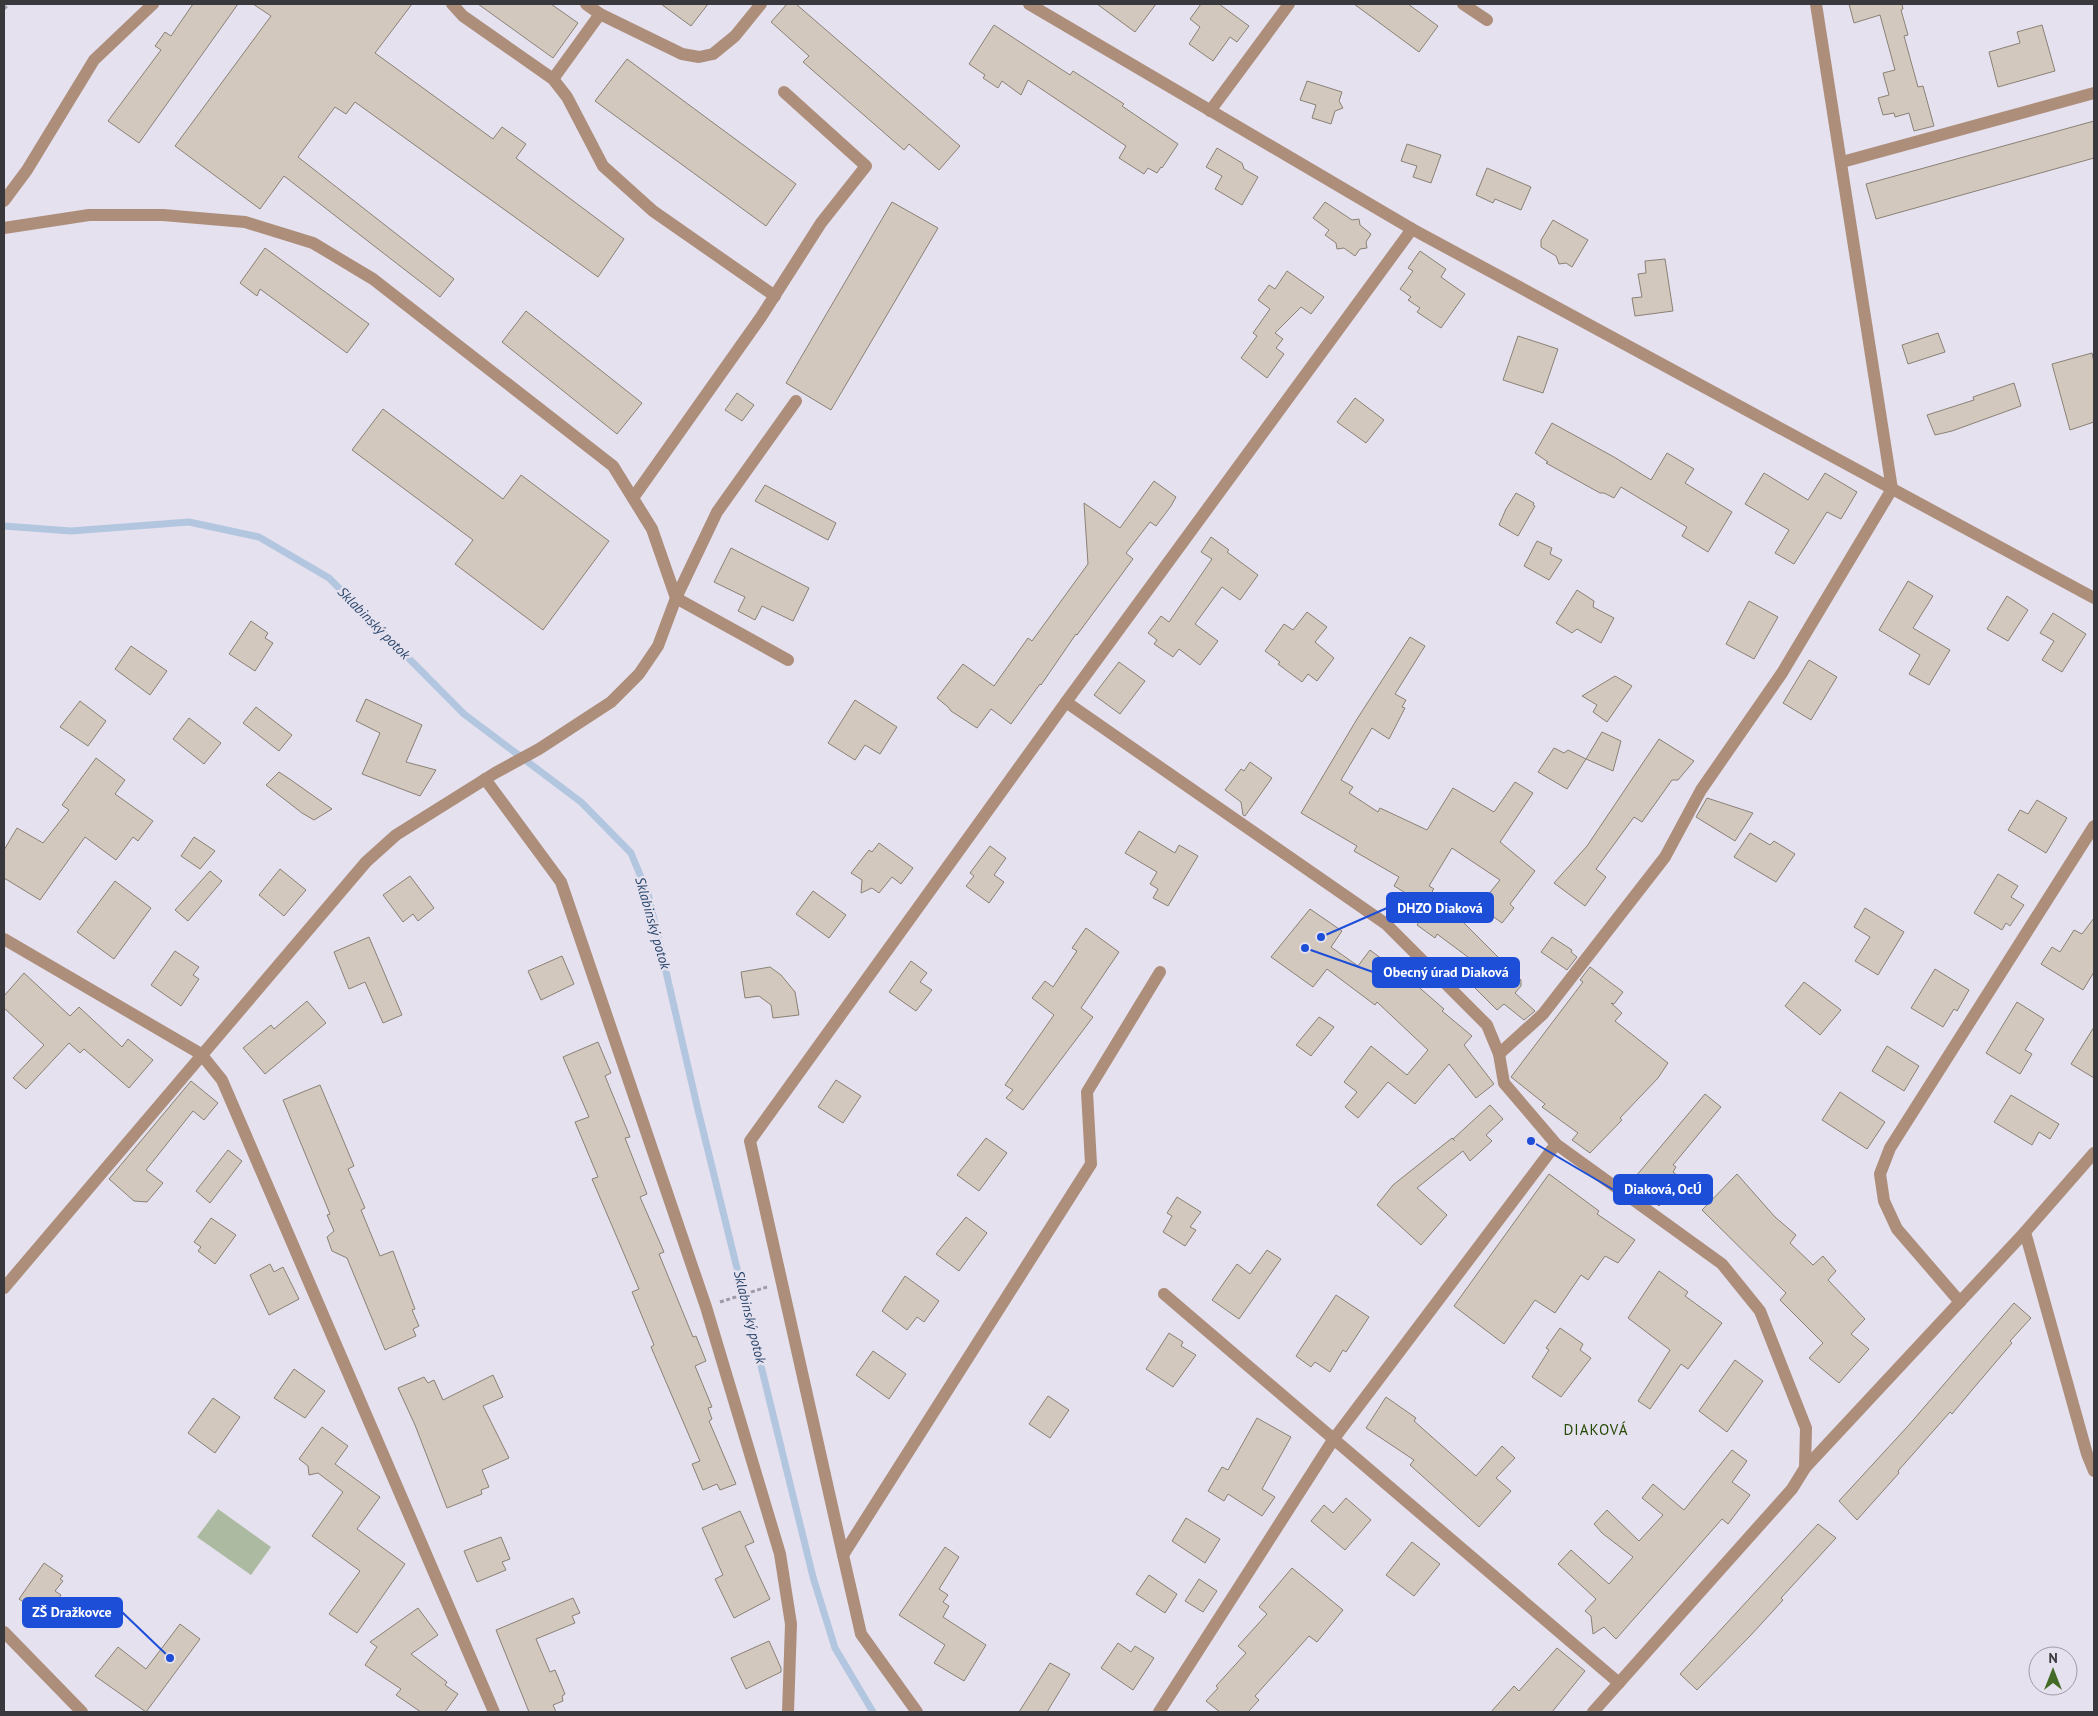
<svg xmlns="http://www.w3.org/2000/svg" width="2098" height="1716" font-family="'PT Sans',sans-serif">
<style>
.green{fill:#adbaa2}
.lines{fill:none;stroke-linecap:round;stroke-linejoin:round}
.stream{stroke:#b3c6e0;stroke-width:7}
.building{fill:#d2c8bd;stroke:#8a8176}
.path{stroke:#9e9ba6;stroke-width:3;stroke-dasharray:4 2.5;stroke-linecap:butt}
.minor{stroke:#ad8e7b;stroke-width:12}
.labels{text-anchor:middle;stroke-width:5;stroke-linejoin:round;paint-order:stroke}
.water-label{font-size:14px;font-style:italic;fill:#2a466b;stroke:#e5e1ef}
.quarter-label{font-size:15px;letter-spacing:1px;fill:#264905;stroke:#e5e1ef}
.leader{fill:none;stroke:#1d4ed8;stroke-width:2}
.callout-dot{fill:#1d4ed8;stroke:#e5e1ef;stroke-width:2}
.callout{fill:#1d4ed8;stroke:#1d4ed8;stroke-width:2}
.callout-label{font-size:14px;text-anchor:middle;font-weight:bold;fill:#fff}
</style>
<rect width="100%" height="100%" fill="#e5e1ef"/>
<path class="green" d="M218 1509 271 1547 251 1575 197 1537Z"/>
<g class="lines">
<path class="stream" d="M4 526 71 531 189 522 259 537 329 578 464 714 581 802 631 853 648 894 698 1110 813 1577 835 1648 873 1712"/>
</g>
<g class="building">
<path d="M193 4H238L139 143 108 121 161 50 155 46 165 32 171 36Z"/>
<path d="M253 4H412L375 53 493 139 502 127 526 144 516 158 624 239 598 277 355 102 346 114 335 107 298 157 454 279 440 297 284 176 260 209 175 146 271 16Z"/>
<path d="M478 4H551L578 23 553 58Z"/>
<path d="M661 4H708L691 26Z"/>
<path d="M787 4H796L960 146 939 170 909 144 904 150 803 62 809 56 771 22Z"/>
<path d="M1097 4H1156L1135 32Z"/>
<path d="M1201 4H1219L1249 26 1237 42 1230 37 1213 61 1189 44 1200 27 1190 19Z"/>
<path d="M1354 4H1408L1438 26 1419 52Z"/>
<path d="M1849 4H1902L1903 9 1901 10 1908 35 1904 36 1918 87 1923 86 1934 126 1914 131 1909 113 1895 117 1894 113 1883 115 1878 98 1889 95 1883 73 1895 70 1880 15 1854 23Z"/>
<path d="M994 25 1070 75 1073 71 1124 104 1122 106 1178 144 1162 168 1161 167 1157 173 1148 168 1144 174 1119 158 1126 146 1028 80 1021 95 1002 81 998 88 983 78 985 75 969 64Z"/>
<path d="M2042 25 2055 71 1998 87 1989 52 2020 43 2017 32Z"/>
<path d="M627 59 796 184 766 226 595 101Z"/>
<path d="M1307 81 1342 92 1339 101 1343 108 1335 111 1331 124 1312 118 1316 105 1300 100Z"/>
<path d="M2094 121V158L1876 219 1866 184Z"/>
<path d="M1407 144 1441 155 1431 183 1413 177 1417 166 1401 161Z"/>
<path d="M1217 148 1242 163 1244 169 1258 177 1242 205 1215 189 1222 176 1206 167Z"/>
<path d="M1487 168 1531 187 1521 210 1495 199 1493 203 1476 195Z"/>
<path d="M892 202 938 228 831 410 786 383Z"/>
<path d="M1325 202 1352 220 1359 219 1360 225 1371 234 1366 242 1367 248 1360 249 1355 256 1344 248 1337 249 1336 243 1325 235 1329 230 1313 218Z"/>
<path d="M1553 220 1588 240 1572 267 1566 263 1559 264 1556 256 1541 247V240Z"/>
<path d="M265 248 369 324 347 353 260 289 257 296 240 283Z"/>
<path d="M1420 251 1446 269 1441 277 1465 294 1441 328 1417 312 1420 308 1408 300 1411 297 1400 289 1413 271 1408 268Z"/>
<path d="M1665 259 1673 311 1635 316 1632 298 1642 297 1638 274 1646 273 1645 261Z"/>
<path d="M1287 271 1324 297 1311 314 1301 307 1275 333 1283 339 1276 348 1284 354 1267 378 1241 358 1257 336 1253 333 1270 309 1258 300 1269 285 1275 289Z"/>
<path d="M526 311 642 403 617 434 502 342Z"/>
<path d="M1938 333 1945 352 1908 364 1902 345Z"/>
<path d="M1518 336 1558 349 1543 393 1503 380Z"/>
<path d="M2092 353 2094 362V422L2070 430 2052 364Z"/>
<path d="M2014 383 2021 406 1952 431 1935 435 1927 415 1974 400 1973 397Z"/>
<path d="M737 393 754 405 742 421 725 410Z"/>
<path d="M1355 398 1384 420 1366 443 1337 422Z"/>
<path d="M383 409 503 499 521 475 609 541 543 630 455 564 473 540 352 450Z"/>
<path d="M1552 423 1614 457 1651 480 1667 453 1694 469 1685 483 1732 512 1708 552 1682 536 1687 527 1621 487 1614 498 1604 493H1600L1546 463 1548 462 1535 453Z"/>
<path d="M1764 473 1808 500 1825 473 1857 492 1841 519 1827 512 1794 564 1775 553 1789 530 1745 504Z"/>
<path d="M1154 481 1176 497 1171 506 1156 526 1150 522 1126 553 1133 559 1077 635 1076 634 1041 685 1040 684 1011 724 991 709 977 728 951 711 948 707 937 698 963 664 994 686 1028 638 1032 641 1088 564 1084 503 1120 528Z"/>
<path d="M765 485 836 523 828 540 755 501Z"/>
<path d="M1516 493 1534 503 1533 505 1535 506 1518 536 1499 525 1506 509Z"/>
<path d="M1211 537 1229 550 1227 552 1258 575 1240 600 1222 587 1195 624 1218 641 1200 665 1179 649 1173 657 1154 644 1157 640 1148 633 1161 616 1169 622 1212 559 1201 552Z"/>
<path d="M1537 541 1552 548 1550 554 1562 560 1549 580 1524 566Z"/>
<path d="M731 548 809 588 793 621 762 606 755 620 738 611 745 597 714 582Z"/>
<path d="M1908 581 1933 596 1913 628 1950 650 1929 685 1909 674 1920 655 1879 630Z"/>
<path d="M1577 590 1594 601 1593 607 1614 618 1601 643 1577 629 1572 633 1556 623Z"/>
<path d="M2007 596 2028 610 2008 641 1987 629Z"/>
<path d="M1749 601 1778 617 1754 659 1726 644Z"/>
<path d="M1307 612 1327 627 1315 642 1334 658 1317 681 1308 674 1302 682 1278 664 1280 662 1265 651 1284 624 1293 630Z"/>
<path d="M2053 613 2086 634 2062 672 2042 660 2054 641 2040 633Z"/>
<path d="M251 621 268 633 265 638 273 643 255 671 229 654Z"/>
<path d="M1410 637 1425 646 1395 694 1406 700 1402 707 1405 708 1389 739 1372 728 1341 780 1353 787 1349 793 1378 812 1380 808 1427 830 1453 788 1494 812 1515 782 1533 793 1500 842 1535 871 1510 904 1514 908 1502 923 1479 906 1500 880 1452 848 1429 886 1434 889 1432 891 1521 980V986L1515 993 1535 1011 1524 1020 1504 1004 1497 1010 1471 984 1484 969 1437 934 1435 938 1417 925 1429 907 1394 886 1399 877 1354 851 1357 846 1301 813 1357 719Z"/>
<path d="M131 646 167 671 150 695 115 669Z"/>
<path d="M1809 660 1837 677 1811 720 1783 703Z"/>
<path d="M1119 662 1145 681 1120 714 1094 695Z"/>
<path d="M1615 676 1632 686 1607 722 1593 712 1597 705 1582 696Z"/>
<path d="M366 699 422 725 406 762 436 770 420 796 362 774 380 733 356 721Z"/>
<path d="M855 700 897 727 880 754 865 745 855 760 828 743Z"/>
<path d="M80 701 106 721 88 746 60 727Z"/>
<path d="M256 707 292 735 279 751 243 723Z"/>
<path d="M189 718 221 743 204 764 173 739Z"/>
<path d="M1602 732 1621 741 1613 771 1586 759Z"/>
<path d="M1659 739 1694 761 1678 780H1672L1642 822 1634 817 1596 869 1606 877 1585 906 1554 883 1587 846Z"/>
<path d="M1554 748 1564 753 1568 750 1586 759 1567 789 1538 772Z"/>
<path d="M96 758 125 780 115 794 153 821 138 841 133 837 116 860 85 837 40 900 4 878V850L17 828 43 843 69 810 62 805Z"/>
<path d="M1250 762 1272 778 1245 816 1243 815 1241 802 1225 790 1241 769 1244 771Z"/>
<path d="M279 772 291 780 332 809 314 820 302 813 266 785Z"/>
<path d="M1707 798 1753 813 1735 841 1696 817Z"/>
<path d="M2037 800 2067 818 2046 853 2008 830 2020 810 2028 814Z"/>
<path d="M1139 831 1175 853 1179 845 1198 856 1168 906 1153 898 1158 889 1150 884 1157 872 1125 853Z"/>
<path d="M1750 833 1770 845 1774 841 1795 854 1776 882 1734 857Z"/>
<path d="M194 837 215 851 200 869 181 856Z"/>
<path d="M879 843 913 868 901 884 892 877 879 893 872 888 861 893 862 880 851 873 869 850 872 852Z"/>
<path d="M990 846 1006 858 994 875 1004 882 989 903 966 886 974 876 970 873Z"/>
<path d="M280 869 306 890 284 916 259 895Z"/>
<path d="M210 871 222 881 188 921 175 910Z"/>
<path d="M1998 874 2018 886 2011 897 2024 905 2010 926 2006 923 2002 930 1974 913Z"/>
<path d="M410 876 434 908 418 921 413 914 403 922 383 895Z"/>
<path d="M115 881 151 908 114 959 77 932Z"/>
<path d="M813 891 846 915 829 938 796 914Z"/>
<path d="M1865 908 1904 932 1878 975 1855 961 1870 937 1854 927Z"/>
<path d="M1310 909 1342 931 1331 947 1358 966 1370 950 1414 983 1444 1009 1442 1011 1472 1036 1464 1045 1494 1084 1476 1098 1449 1064 1415 1104 1388 1082 1358 1118 1345 1107 1357 1092 1344 1082 1371 1046 1407 1075 1428 1050 1377 1002 1375 1005 1327 969 1313 987 1271 957Z"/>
<path d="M2094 918V972L2083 990 2041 964 2052 947 2060 952 2074 930 2082 934Z"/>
<path d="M1086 928 1119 952 1081 1008 1093 1017 1023 1110 1006 1098 1013 1090 1005 1085 1054 1015 1032 998 1045 981 1053 987 1077 951 1072 948Z"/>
<path d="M369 937 402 1015 383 1023 365 982 349 989 334 952Z"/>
<path d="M1552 937 1572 950 1571 952 1577 957 1567 970 1541 952Z"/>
<path d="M175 951 199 967 193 975 199 979 181 1006 151 985Z"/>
<path d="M562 956 574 984 541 1000 528 971Z"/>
<path d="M911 961 927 973 920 982 932 990 916 1011 889 992Z"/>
<path d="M770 967 781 975 795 992 799 1015 773 1018 771 1005 759 996 745 998 741 972Z"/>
<path d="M1590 967 1623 992 1614 1004 1611 1003 1622 1013 1615 1021 1668 1063 1658 1078 1620 1118 1622 1120 1590 1153 1572 1140 1578 1133 1542 1107 1545 1104 1511 1077 1583 982 1580 980Z"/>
<path d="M1935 969 1969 990 1957 1011 1954 1009 1943 1027 1911 1008Z"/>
<path d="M24 973 70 1016 79 1007 122 1047 128 1039 153 1060 129 1088 84 1049 80 1053 69 1043 26 1089 13 1078 44 1045 4 1008V996Z"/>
<path d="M1804 982 1841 1010 1820 1035 1785 1006Z"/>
<path d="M307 1001 326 1023 265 1074 243 1048 271 1025 274 1029Z"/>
<path d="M2017 1002 2044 1019 2025 1050 2032 1054 2020 1074 1986 1053Z"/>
<path d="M1319 1017 1334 1027 1311 1056 1296 1045Z"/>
<path d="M2094 1027V1078L2071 1064Z"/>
<path d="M598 1042 611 1073 605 1076 630 1137 625 1138 647 1194 640 1197 664 1252 659 1254 693 1337 696 1336 706 1361 695 1366 712 1407 708 1408 712 1419 709 1421 736 1484 720 1490 717 1484 703 1490 692 1464 700 1461 651 1347 654 1345 632 1292 639 1289 592 1179 598 1177 575 1122 589 1117 563 1057Z"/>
<path d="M1887 1046 1919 1066 1904 1091 1872 1071Z"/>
<path d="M836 1080 861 1096 843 1123 818 1107Z"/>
<path d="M191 1081 218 1103 204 1120 193 1111 146 1170 163 1183 147 1202 134 1201 109 1179Z"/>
<path d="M320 1085 354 1166 348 1169 365 1208 361 1210 380 1256 393 1251 415 1309 412 1310 419 1326 413 1329 416 1336 385 1350 347 1258 332 1251 327 1237 334 1231 327 1215 330 1214 283 1100Z"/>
<path d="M1840 1092 1885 1122 1867 1149 1822 1120Z"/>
<path d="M1705 1094 1721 1107 1673 1165 1676 1167 1673 1172 1682 1179 1659 1206 1631 1182Z"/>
<path d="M2011 1095 2059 1124 2050 1139 2039 1132 2032 1145 1994 1122Z"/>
<path d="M1490 1105 1503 1119 1486 1135 1492 1141 1470 1161 1463 1151 1417 1188 1447 1215 1421 1245 1377 1205 1393 1185 1452 1138 1455 1141 1453 1139Z"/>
<path d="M986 1138 1007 1153 979 1191 957 1175Z"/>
<path d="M228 1150 242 1161 210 1203 196 1191Z"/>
<path d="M1549 1174 1599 1211 1597 1214 1635 1240 1618 1263 1605 1256 1588 1280 1581 1275 1555 1313 1535 1300 1504 1344 1454 1306Z"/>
<path d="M1737 1174 1775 1217 1796 1235 1790 1243 1813 1265 1823 1256 1836 1271 1828 1280 1865 1319 1851 1334 1869 1349 1839 1383 1809 1358 1823 1343 1780 1300 1786 1293 1702 1210Z"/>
<path d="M1177 1197 1201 1212 1190 1227 1196 1230 1185 1246 1163 1232 1172 1216 1167 1213Z"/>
<path d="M966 1217 987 1233 959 1271 936 1254Z"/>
<path d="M211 1218 236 1235 215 1264 198 1251 201 1247 194 1242Z"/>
<path d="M1267 1250 1281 1259 1239 1319 1212 1300 1237 1264 1250 1274Z"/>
<path d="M270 1264 274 1272 283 1267 299 1299 269 1315 250 1275Z"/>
<path d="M1659 1271 1688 1292 1685 1296 1722 1323 1688 1369 1681 1364 1650 1409 1638 1401 1670 1350 1628 1318Z"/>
<path d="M905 1276 939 1301 924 1322 917 1317 907 1330 882 1311Z"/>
<path d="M1336 1295 1369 1317 1346 1352 1343 1350 1330 1372 1315 1362 1311 1367 1296 1356Z"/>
<path d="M2014 1303 2031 1318 2010 1341 2012 1343 1972 1390 1952 1414 1950 1412 1898 1471 1899 1473 1857 1520 1839 1501 1908 1426Z"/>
<path d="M1560 1328 1583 1344 1580 1350 1591 1358 1561 1397 1532 1377 1549 1350 1546 1348Z"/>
<path d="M1169 1333 1183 1342 1181 1346 1196 1355 1173 1387 1146 1369Z"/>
<path d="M873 1351 906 1374 889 1399 856 1375Z"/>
<path d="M1735 1360 1763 1381 1727 1432 1699 1411Z"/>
<path d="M294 1369 325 1391 305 1418 274 1398Z"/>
<path d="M493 1375 503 1397 483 1406 509 1458 482 1470 489 1487 481 1490 482 1494 447 1508 415 1425 398 1388 424 1377 428 1383 434 1380 443 1400Z"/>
<path d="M1048 1396 1069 1410 1050 1438 1029 1424Z"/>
<path d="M1386 1397 1416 1418 1414 1421 1476 1476 1502 1446 1515 1458 1496 1478 1511 1491 1479 1527 1410 1465 1414 1460 1366 1428Z"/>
<path d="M213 1398 240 1417 215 1453 188 1433Z"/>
<path d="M1257 1418 1291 1437 1262 1489 1275 1497 1262 1516 1228 1494 1224 1501 1208 1491 1222 1467 1228 1470Z"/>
<path d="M322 1427 348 1446 335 1464 380 1497 357 1529 405 1564 357 1633 329 1614 360 1571 312 1536 343 1492 318 1473 309 1475 308 1466 299 1459Z"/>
<path d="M1732 1450 1747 1461 1732 1482 1750 1495 1728 1524 1722 1519 1616 1639 1604 1627 1593 1634 1591 1616 1585 1611 1596 1599 1558 1564 1571 1550 1609 1584 1633 1557 1602 1533 1594 1524 1607 1510 1639 1541 1663 1515 1642 1498 1653 1484 1684 1510Z"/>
<path d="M1346 1498 1371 1520 1345 1550 1311 1521 1324 1505 1333 1513Z"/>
<path d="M740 1511 754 1542 745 1546 770 1599 734 1618 715 1579 723 1575 702 1528Z"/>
<path d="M1186 1518 1220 1539 1205 1563 1172 1541Z"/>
<path d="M1818 1524 1836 1538 1781 1598 1783 1600 1751 1635 1697 1690 1680 1674Z"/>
<path d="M501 1537 510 1559 502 1562 506 1570 477 1582 464 1551Z"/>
<path d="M1412 1542 1440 1564 1414 1596 1386 1575Z"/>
<path d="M945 1547 959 1557 939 1589 948 1595 943 1602 949 1606 943 1617 986 1645 964 1681 934 1663 945 1645 899 1615Z"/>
<path d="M44 1563 63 1576 60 1579 63 1581 55 1591 61 1595 47 1618 19 1599Z"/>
<path d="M1292 1568 1343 1610 1317 1642 1309 1636 1255 1696 1259 1700 1248 1712H1220L1206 1701 1218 1688 1216 1686 1246 1653 1238 1646 1267 1614 1259 1607Z"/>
<path d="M1149 1575 1177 1594 1165 1613 1136 1594Z"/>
<path d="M1199 1579 1217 1591 1203 1612 1185 1601Z"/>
<path d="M573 1598 580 1613 572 1616 575 1623 536 1639 550 1672 555 1670 565 1694 562 1696 563 1701 553 1705 556 1712H529L496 1630Z"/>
<path d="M418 1608 438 1635 411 1654 447 1682 445 1685 458 1694 445 1712H421L396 1695 401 1689 365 1665 377 1647 370 1642Z"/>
<path d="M180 1624 200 1639 146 1712 95 1676 118 1647 146 1669Z"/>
<path d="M769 1641 781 1668V1672L746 1689 731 1658Z"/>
<path d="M1118 1643 1131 1652 1135 1646 1154 1658 1133 1690 1101 1668Z"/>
<path d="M1557 1648 1585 1671 1552 1712H1491L1514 1686 1519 1691Z"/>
<path d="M1050 1663 1070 1674 1047 1712H1019Z"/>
</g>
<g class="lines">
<g class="path">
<path d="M4 9 9 4"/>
<path d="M720 1302 767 1287"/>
</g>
<g class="minor">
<path d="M452 4 463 16 553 79 567 97 603 166 653 211 775 296"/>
<path d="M586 4 600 14 682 54 699 57 713 54 735 36 761 4"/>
<path d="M1029 4 1412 229 2094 598"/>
<path d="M1463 4 1487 20"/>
<path d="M553 79 600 14"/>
<path d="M1210 111 1289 4"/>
<path d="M1842 162 2094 93"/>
<path d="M4 201 27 170 94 60 153 4"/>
<path d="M4 228 89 215H163L245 222 313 243 373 279 613 466 652 529 676 598 788 660"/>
<path d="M633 498 761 317 821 223 866 166 784 92"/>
<path d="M1066 702 1386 924 1487 1025 1499 1054 1504 1083 1556 1144 1722 1264 1760 1311 1806 1428 1805 1468 1792 1489 1593 1712"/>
<path d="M485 779 561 882 706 1307 780 1554 791 1624 788 1712"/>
<path d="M4 939 201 1054 222 1080 494 1712"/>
<path d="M1160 972 1087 1092 1091 1164 843 1555 750 1141 1066 702 1412 229"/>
<path d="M1499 1054 1543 1014 1665 857 1701 790 1782 673 1892 489 1816 4"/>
<path d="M2094 1153 2025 1232 2087 1454 2094 1471"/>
<path d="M4 1288 366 862 396 835 495 773 539 749 611 702 639 674 658 646 676 598 717 512 796 401"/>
<path d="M1164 1294 1619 1683"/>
<path d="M1960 1302 1897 1229 1884 1201 1880 1174 1890 1148 2094 826"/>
<path d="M1805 1468 2025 1232"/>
<path d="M843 1555 861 1634 917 1712"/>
<path d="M4 1632 82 1712"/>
<path d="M1159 1712 1333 1440 1556 1144"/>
</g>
</g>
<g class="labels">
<g class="water-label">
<text transform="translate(374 623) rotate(45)" y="5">Sklabinský potok</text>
<text transform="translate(653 923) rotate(74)" y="5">Sklabinský potok</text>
<text transform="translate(750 1317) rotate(76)" y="5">Sklabinský potok</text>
</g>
<g class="quarter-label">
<text x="1596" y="1435">DIAKOVÁ</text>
</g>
</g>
<path class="leader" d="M1321 937L1387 908M1305 948L1373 972M1531 1141L1614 1190M170 1658L122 1612"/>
<g class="callout-dot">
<circle cx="1321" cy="937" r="5"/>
<circle cx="1305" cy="948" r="5"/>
<circle cx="1531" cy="1141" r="5"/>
<circle cx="170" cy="1658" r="5"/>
</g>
<g class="callout">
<rect x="1387" y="893" width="106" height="29" rx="5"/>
<rect x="1373" y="958" width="146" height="29" rx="5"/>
<rect x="1614" y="1175" width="98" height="29" rx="5"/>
<rect x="23" y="1598" width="99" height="29" rx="5"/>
</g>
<g class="callout-label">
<text x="1440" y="913">DHZO Diaková</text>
<text x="1446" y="977">Obecný úrad Diaková</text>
<text x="1663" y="1194">Diaková, OcÚ</text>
<text x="72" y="1617">ZŠ Dražkovce</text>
</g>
<rect width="2098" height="1716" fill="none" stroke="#39383d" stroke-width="10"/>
<g transform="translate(2053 1671)"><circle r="24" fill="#e5e1ef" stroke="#a09da8"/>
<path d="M0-4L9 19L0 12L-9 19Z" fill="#436b27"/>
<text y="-8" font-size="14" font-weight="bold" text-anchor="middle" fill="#39383d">N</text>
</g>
</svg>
